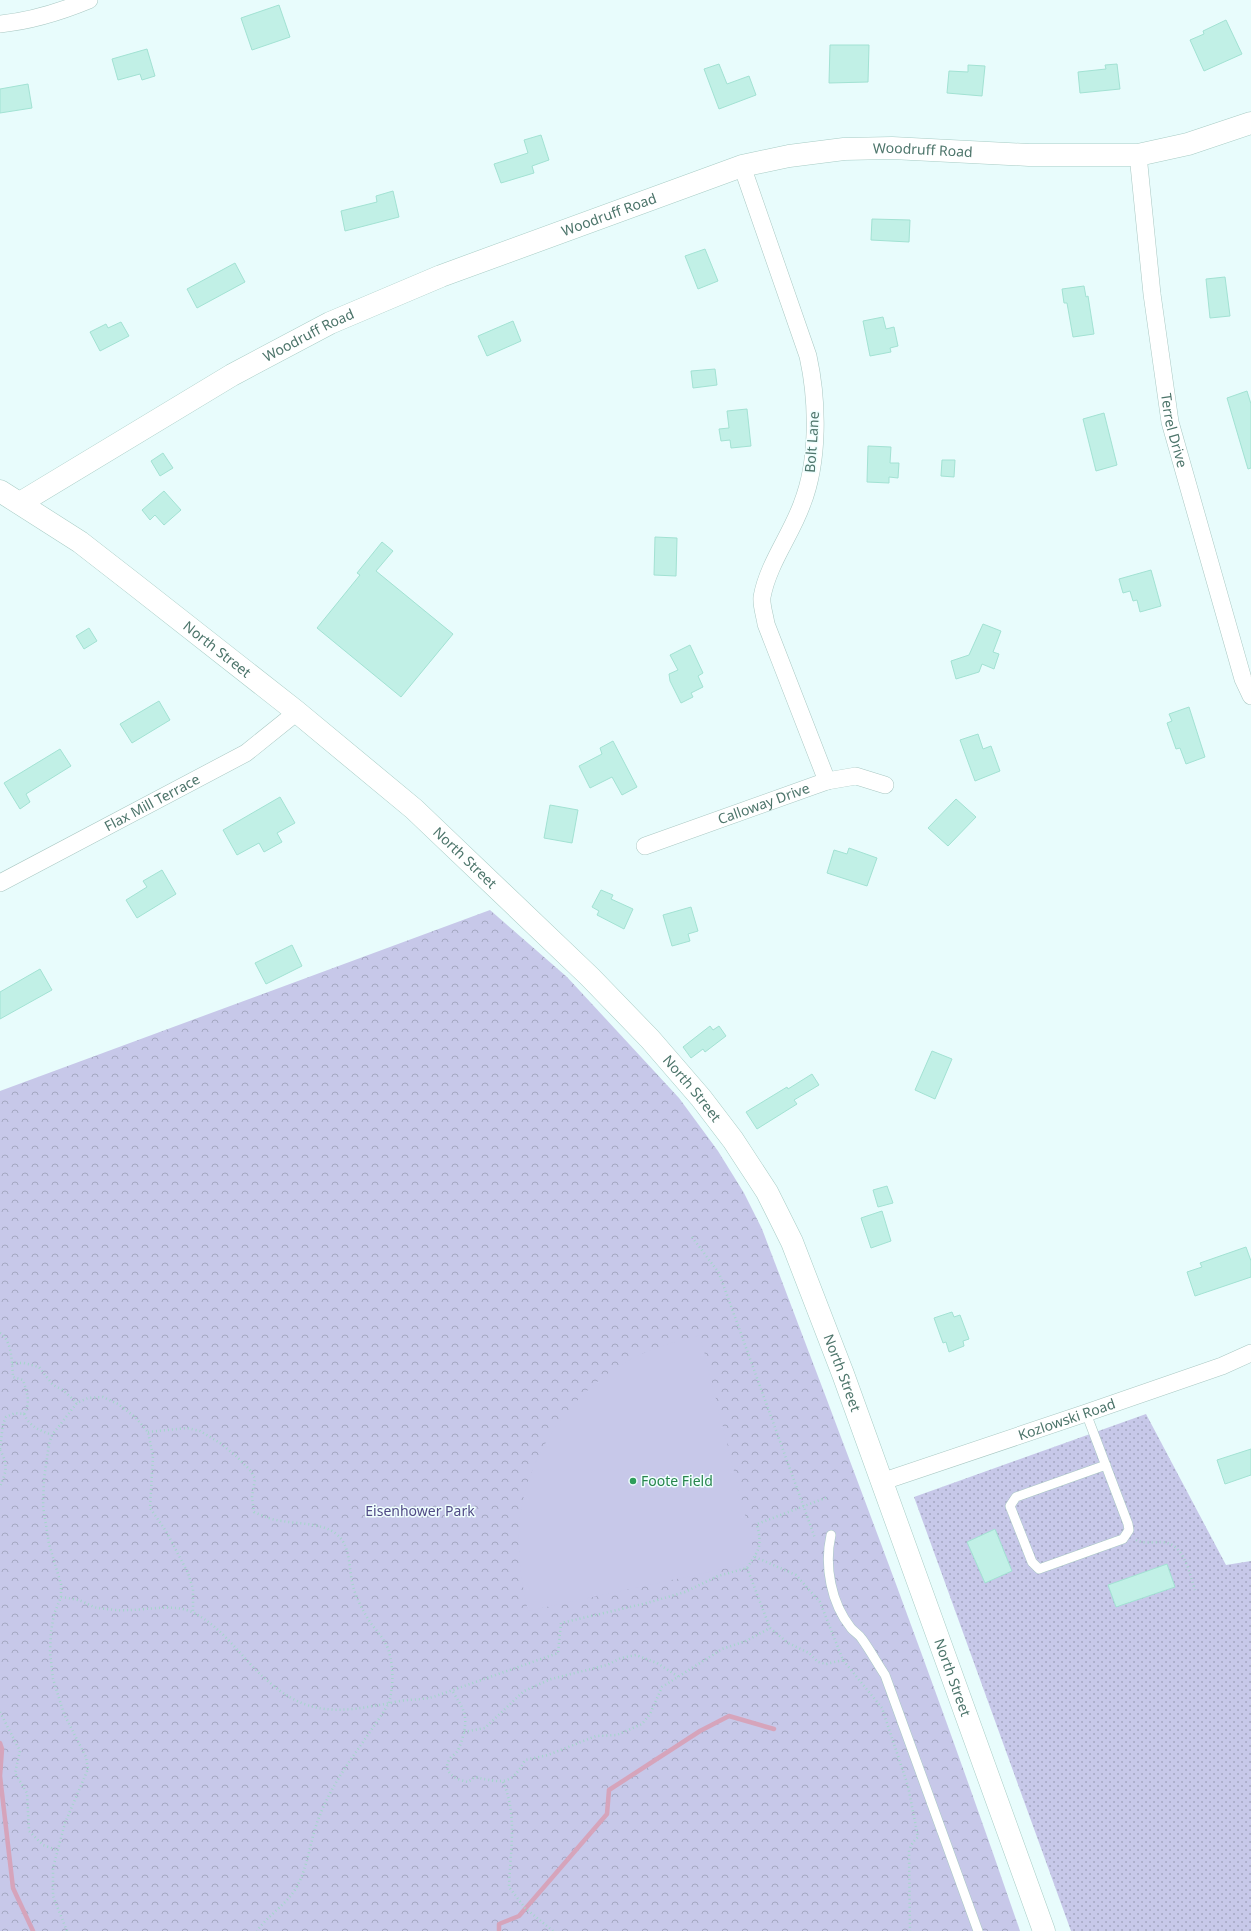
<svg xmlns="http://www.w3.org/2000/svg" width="1251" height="1931" font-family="'Noto Sans',sans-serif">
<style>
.grass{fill:url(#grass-dots)}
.forest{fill:url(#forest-crowns)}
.pitch{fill:#c7c8e9}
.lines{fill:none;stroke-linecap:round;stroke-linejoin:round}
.stream{stroke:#d6a4bb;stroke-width:4.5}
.building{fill:#c1f0e6;stroke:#a2e2d3}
.lane-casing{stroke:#a9c8c3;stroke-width:10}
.street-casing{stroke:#a9c8c3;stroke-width:18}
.secondary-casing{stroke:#a7ccc5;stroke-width:23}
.path{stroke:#a4d5ca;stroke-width:2.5;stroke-dasharray:1 3;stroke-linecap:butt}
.lane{stroke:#fff;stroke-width:9}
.street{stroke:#fff;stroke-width:17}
.secondary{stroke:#fff;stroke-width:22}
.leisure-dot{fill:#2e9e5b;stroke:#effefe;stroke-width:1.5}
.labels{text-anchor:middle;stroke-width:3;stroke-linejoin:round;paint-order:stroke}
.street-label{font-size:14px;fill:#4d756b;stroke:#effefe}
.leisure-label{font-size:14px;fill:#27864d;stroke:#effefe;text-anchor:start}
.park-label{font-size:14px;fill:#514b86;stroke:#effefe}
</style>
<defs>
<pattern id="grass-dots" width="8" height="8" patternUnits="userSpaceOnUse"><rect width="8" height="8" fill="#c7c8e9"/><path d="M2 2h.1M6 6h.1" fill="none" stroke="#a4a7c1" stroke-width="1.8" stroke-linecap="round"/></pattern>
<pattern id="forest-crowns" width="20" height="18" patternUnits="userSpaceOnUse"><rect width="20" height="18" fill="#c7c8e9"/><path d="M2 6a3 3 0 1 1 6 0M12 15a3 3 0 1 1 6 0" fill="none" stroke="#a4a7c1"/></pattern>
</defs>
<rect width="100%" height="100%" fill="#e8fcfc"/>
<path class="grass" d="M1146 1414 1226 1565 1251 1561V1931H1071L914 1497Z"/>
<path class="forest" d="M490 910 567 977 679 1098 718 1151 744 1193 762 1229C851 1462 939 1695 1020 1931H0V1091Z"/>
<path class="pitch" d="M700 1335 751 1539 753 1550 746 1564 528 1611C522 1585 518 1560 519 1533 521 1460 572 1388 637 1356 657 1346 678 1341 700 1335Z"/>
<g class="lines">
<g class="stream">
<path d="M0 1743 2 1749 0 1776 13 1888 33 1931"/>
<path d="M499 1931V1924L519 1916 607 1814 609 1790 700 1731 729 1716 774 1729"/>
</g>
</g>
<g class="building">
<path d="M279 5 290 37 252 50 241 18Z"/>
<path d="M1226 20 1242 54 1204 71 1190 40 1204 34 1203 31Z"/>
<path d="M830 45H869L868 82 829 83Z"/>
<path d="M147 49 155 76 142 80 140 74 118 80 112 59Z"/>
<path d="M719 64 727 84 749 76 756 95 719 109 704 69Z"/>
<path d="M1117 64 1120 89 1080 93 1078 72 1106 69 1105 65Z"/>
<path d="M968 65 985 66 982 96 947 93 949 71 968 72Z"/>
<path d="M28 84 32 108 0 113V89Z"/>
<path d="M541 135 549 160 532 166 534 173 501 183 494 164 528 153 524 140Z"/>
<path d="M393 191 399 217 345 231 341 211 377 202 376 196Z"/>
<path d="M872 219 910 220 909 242 871 240Z"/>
<path d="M705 249 718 281 698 289 685 256Z"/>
<path d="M235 263 245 282 197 308 187 289Z"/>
<path d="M1225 277 1230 316 1210 318 1206 279Z"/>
<path d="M1084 286 1086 297 1088 296 1094 334 1073 337 1067 303H1064L1062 289Z"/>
<path d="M883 317 886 329 894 327 898 346 890 348 891 352 870 356 863 321Z"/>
<path d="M513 321 521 341 487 356 478 336Z"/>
<path d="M121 322 129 336 100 351 90 332 106 324 108 328Z"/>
<path d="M715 369 717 385 693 388 691 371Z"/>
<path d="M1247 391 1251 404V468L1248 469 1227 398Z"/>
<path d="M747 409 751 446 731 448 730 440 721 441 719 429 729 428 727 411Z"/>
<path d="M1104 413 1117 465 1096 471 1083 419Z"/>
<path d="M868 446 891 447 890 463H899L898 478 889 477V483L867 482Z"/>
<path d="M163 453 173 468 160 476 151 461Z"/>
<path d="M942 460H955L954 477 941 476Z"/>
<path d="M164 491 181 510 164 525 155 515 150 520 142 510Z"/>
<path d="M655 537 677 538 676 576 654 575Z"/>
<path d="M382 542 393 551 376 571 453 634 401 697 317 628 360 575 357 573Z"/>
<path d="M1151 570 1161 606 1140 612 1137 600 1133 601 1130 591 1123 593 1119 579Z"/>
<path d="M983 624 1001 631 993 652 999 654 994 669 982 664 979 672 956 679 951 661 969 655Z"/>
<path d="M89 628 97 641 84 649 76 636Z"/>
<path d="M690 645 703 673 698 676 703 687 691 693 693 697 681 703 670 681 669 674 678 670 670 655Z"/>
<path d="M159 701 170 720 132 743 120 724Z"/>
<path d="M1189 707 1205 757 1186 764 1180 748 1176 749 1167 723 1172 721 1169 714Z"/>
<path d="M978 734 983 749 991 746 1000 771 975 781 960 740Z"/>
<path d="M613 741 637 787 622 795 612 777 590 788 579 766 602 754 600 748Z"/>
<path d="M60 749 71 766 26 794 30 802 20 809 4 783Z"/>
<path d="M280 797 295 823 277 833 282 842 264 852 259 843 237 855 223 830Z"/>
<path d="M956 799 976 817 948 846 928 828Z"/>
<path d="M550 805 578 810 572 843 544 838Z"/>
<path d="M849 848 877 858 867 886 827 873 834 850 847 854Z"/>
<path d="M162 870 176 894 137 918 126 900 147 887 143 881Z"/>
<path d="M601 890 613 895 611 899 633 909 624 929 597 915 599 911 592 907Z"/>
<path d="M691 907 698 931 688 934 690 941 672 946 663 915Z"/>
<path d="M292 945 302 966 266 984 255 963Z"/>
<path d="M40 969 52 990 0 1019V992Z"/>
<path d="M710 1026 713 1030 719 1026 726 1036 705 1052 703 1049 691 1058 683 1047Z"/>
<path d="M932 1051 952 1059 935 1099 915 1090Z"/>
<path d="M812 1074 819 1085 794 1100 797 1104 757 1129 746 1112 787 1087 788 1089Z"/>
<path d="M887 1186 893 1203 878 1207 873 1190Z"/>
<path d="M882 1211 891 1241 871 1248 861 1218Z"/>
<path d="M1246 1247 1251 1261V1277L1195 1296 1187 1272 1202 1267 1200 1263Z"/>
<path d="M952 1312 954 1317 960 1315 969 1339 963 1341 964 1346 949 1352 946 1342 943 1343 934 1318Z"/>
<path d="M1251 1449V1475L1225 1484 1217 1460Z"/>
<path d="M995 1529 1012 1571 985 1583 967 1542Z"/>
<path d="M1167 1564 1175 1587 1116 1607 1108 1585Z"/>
</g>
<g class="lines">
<g class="lane-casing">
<g id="lane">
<path d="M1086 1413 1128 1524 1129 1530 1123 1539 1039 1569 1032 1562 1010 1506 1016 1497 1106 1465"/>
<path d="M831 1535C824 1566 831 1603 851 1628 854 1632 859 1634 862 1639 870 1650 877 1663 885 1675L978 1931"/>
</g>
</g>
<g class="street-casing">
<g id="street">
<path d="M0 24C31 21 60 12 89 0"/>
<path id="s1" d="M1138 155 1152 294 1170 422 1243 679 1251 696"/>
<path d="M742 166 808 356C818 401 819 461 802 504 791 535 768 564 762 597 761 605 765 616 766 624L827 781"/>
<path id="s2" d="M645 846 827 781 856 776 885 785"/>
<path id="s3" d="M0 883 246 753 297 712"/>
<path id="s4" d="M881 1482 1086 1413 1222 1366 1251 1353"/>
</g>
</g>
<g class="secondary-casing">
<g id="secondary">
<path id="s5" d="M0 491 80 542 134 584 297 712 414 809 590 977 650 1039 701 1098 733 1140 767 1192 792 1242 843 1374 1044 1931"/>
<path id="s6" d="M20 503 232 375 330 323 441 276 742 166 789 156 844 149 892 148 1029 155H1138L1188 144 1251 123"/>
</g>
</g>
<g class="path">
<path d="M692 1237 719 1273 815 1538"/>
<path d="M0 1333C12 1340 12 1363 13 1377L23 1380C27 1392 31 1403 24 1414"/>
<path d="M12 1363H24L39 1367 53 1385 63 1390 77 1403"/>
<path d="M24 1414C30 1427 39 1430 52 1435"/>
<path d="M148 1432 187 1428 200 1431 220 1443 236 1456 251 1471 255 1479 252 1497 254 1512C263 1516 272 1520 282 1521 299 1524 321 1523 335 1533 352 1545 348 1568 353 1586 356 1598 363 1611 370 1622 377 1632 386 1640 389 1652 394 1669 393 1687 389 1703 366 1741 336 1774 320 1815 310 1838 309 1866 296 1888 286 1905 268 1915 257 1931"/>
<path d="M0 1449 3 1424 6 1417 15 1413 24 1414"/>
<path d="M0 1450C9 1466 6 1471 0 1487"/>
<path d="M1136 1540C1143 1544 1153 1542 1161 1542 1184 1542 1189 1572 1195 1590"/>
<path d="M755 1557 796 1575 820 1602 843 1660 882 1708 908 1786 918 1837 913 1842 909 1850 910 1931"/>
<path d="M747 1568 770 1628"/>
<path d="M61 1597C68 1598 75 1599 81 1601 87 1603 92 1607 98 1608 108 1609 119 1611 128 1610 148 1610 176 1603 194 1613 218 1625 236 1649 254 1668 304 1719 335 1714 400 1701 411 1699 422 1700 433 1697L558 1653 561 1623 647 1603 685 1592 718 1576 747 1568C760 1548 762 1547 757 1524L828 1497"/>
<path d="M453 1692C462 1707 468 1713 464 1732 463 1738 460 1746 458 1750 456 1754 451 1756 449 1760 442 1773 457 1780 468 1782L475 1777C502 1783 511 1786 525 1760L548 1755 596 1736 617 1735 642 1724 650 1714 662 1687 722 1649 746 1641 770 1628 788 1643 809 1653 818 1662 826 1664 843 1660"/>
<path d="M0 1712 20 1751 15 1773 27 1793 29 1831 43 1845 57 1850"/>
<path d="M464 1732 485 1728 524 1691 551 1679 607 1665 621 1658 636 1655 657 1663 679 1677"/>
<path d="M503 1782C518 1815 510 1852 509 1887L525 1908 553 1931"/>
<path d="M67 1931 53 1896V1868L65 1823 88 1769 86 1757 64 1714 53 1679 50 1652 51 1632 54 1614 61 1597V1584L49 1544 43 1506 44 1479 49 1444 52 1435 77 1403 88 1398 103 1397 118 1404 135 1417 148 1432 153 1456 150 1508 166 1531 188 1573 193 1589V1612"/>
</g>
<use href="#lane" class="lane"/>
<use href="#street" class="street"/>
<use href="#secondary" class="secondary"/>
</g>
<circle class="leisure-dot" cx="633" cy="1481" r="4"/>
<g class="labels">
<g class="street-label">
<text dy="5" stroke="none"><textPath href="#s6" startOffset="982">Woodruff Road</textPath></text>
<text dy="5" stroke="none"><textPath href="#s6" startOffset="658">Woodruff Road</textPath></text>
<text dy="5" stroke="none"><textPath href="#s6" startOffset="334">Woodruff Road</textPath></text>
<text dy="5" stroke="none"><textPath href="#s1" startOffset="278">Terrel Drive</textPath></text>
<text transform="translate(812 442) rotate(-86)" y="5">Bolt Lane</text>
<text dy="5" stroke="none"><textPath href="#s5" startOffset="269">North Street</textPath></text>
<text dy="5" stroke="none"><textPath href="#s3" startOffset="172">Flax Mill Terrace</textPath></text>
<text dy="5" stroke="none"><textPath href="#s2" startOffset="126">Calloway Drive</textPath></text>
<text dy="5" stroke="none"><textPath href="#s5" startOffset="593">North Street</textPath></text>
<text dy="5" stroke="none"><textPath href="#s5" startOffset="917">North Street</textPath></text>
<text dy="5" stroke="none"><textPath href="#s5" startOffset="1241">North Street</textPath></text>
<text dy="5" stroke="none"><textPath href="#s4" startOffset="196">Kozlowski Road</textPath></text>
<text dy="5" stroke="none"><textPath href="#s5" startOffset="1565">North Street</textPath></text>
</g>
<g class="leisure-label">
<text x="641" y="1486">Foote Field</text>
</g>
<g class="park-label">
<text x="420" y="1516">Eisenhower Park</text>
</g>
</g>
</svg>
